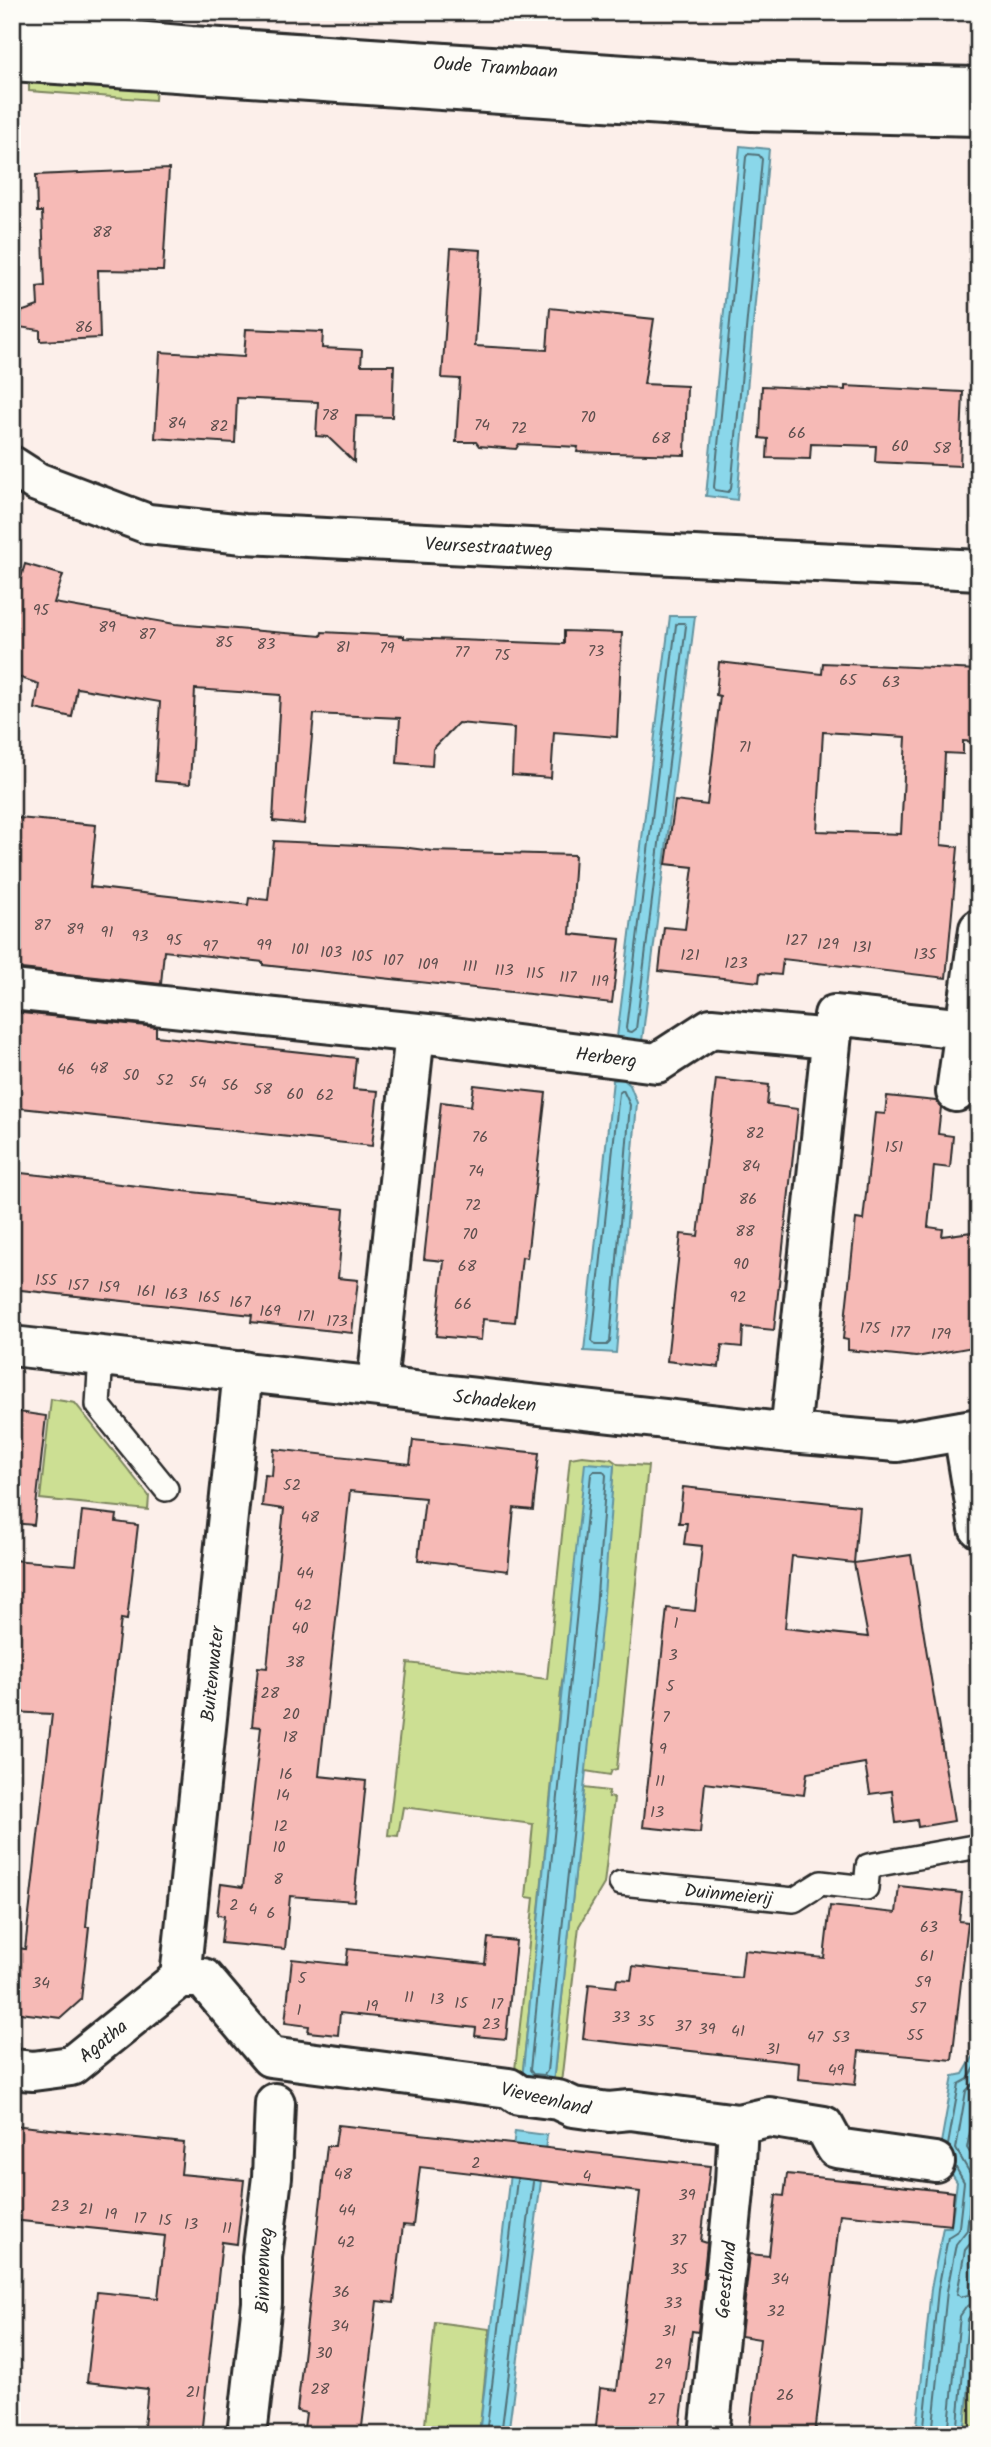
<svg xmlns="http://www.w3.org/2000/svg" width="991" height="2447" font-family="Kalam,sans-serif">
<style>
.green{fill:#ccdf93;stroke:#7c855f;stroke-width:2}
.water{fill:#8ad7ea;stroke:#64929e;stroke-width:2}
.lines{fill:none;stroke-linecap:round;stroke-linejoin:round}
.shore{stroke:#517077;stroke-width:2}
.building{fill:#f6bab6;stroke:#2b2b2b;stroke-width:2;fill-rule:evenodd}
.lane-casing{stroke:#2b2b2b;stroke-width:28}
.street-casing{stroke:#2b2b2b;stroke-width:44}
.secondary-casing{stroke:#2b2b2b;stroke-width:44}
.lane{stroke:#fdfcf7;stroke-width:23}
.street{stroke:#fdfcf7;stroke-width:38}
.secondary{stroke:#fdfcf7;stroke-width:38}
.labels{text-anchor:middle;stroke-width:5;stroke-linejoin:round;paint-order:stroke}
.number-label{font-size:16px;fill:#5e4f4e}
.street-label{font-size:19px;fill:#2b2b2b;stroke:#fdfcf7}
</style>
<rect width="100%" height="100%" fill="#fcefea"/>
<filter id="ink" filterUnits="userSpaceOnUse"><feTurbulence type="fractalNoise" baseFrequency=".0143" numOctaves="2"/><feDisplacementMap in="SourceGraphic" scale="14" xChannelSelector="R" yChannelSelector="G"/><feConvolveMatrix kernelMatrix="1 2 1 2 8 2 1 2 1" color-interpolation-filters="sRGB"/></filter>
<g filter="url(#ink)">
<g class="green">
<path d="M29 75 156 84 155 100 29 91Z"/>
<path d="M51 1399 75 1403 149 1496 148 1510 40 1499Z"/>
<path d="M582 1456 611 1459 618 1464 648 1466 617 1769 612 1770 610 1775 585 1771 614 1466 562 1681 522 2080 514 2079 534 1898 526 1897 533 1824 403 1807 398 1836 388 1835 408 1663 547 1679 570 1458Z"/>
<path d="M584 1788 609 1791 608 1797 614 1798 604 1884 579 1926 561 2083H553Z"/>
<path d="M978 2293 979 2435H964Z"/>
<path d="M435 2322 490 2329 479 2435H424Z"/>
</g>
<g class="water">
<path d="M740 146 769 149 737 500 706 496Z"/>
<path d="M670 616H695L642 1041 617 1037Z"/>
<path d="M623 1079 630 1085 637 1103 616 1353 584 1351 613 1080Z"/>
<path d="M585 1463 614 1465 603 1609 553 2083 522 2080Z"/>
<path d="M979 2047V2286L964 2435H916L931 2289 943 2227H951L957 2182 939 2154 953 2076 963 2074Z"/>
<path d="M515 2131 547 2135 508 2435H479Z"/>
</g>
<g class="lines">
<g class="shore">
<path d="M748 154 759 155 762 159 731 489 728 492 715 490 714 487 746 157Z"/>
<path d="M684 623 686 626 636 1029 632 1032 627 1031 626 1028 676 625 678 623Z"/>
<path d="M623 1090 630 1105 610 1342 607 1345H595L592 1341 619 1093Z"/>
<path d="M594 1471H603L606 1475 596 1609 547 2071 544 2075 533 2074 530 2070 591 1474Z"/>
<path d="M979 2095 976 2099 967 2148 979 2167"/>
<path d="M948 2145 959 2084 968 2079 979 2061"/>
<path d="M979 2220 975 2238 965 2250 957 2294 961 2297 979 2292"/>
<path d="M486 2435 517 2180"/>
<path d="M501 2435 533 2182"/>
<path d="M923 2435 938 2290 948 2237 956 2232 959 2227 964 2182 955 2166"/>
<path d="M932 2435 947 2291 956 2244 967 2230 972 2183 971 2175 956 2149 966 2091 979 2078"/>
<path d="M948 2435 960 2316 967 2306 979 2303"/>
<path d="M957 2435 968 2319 972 2313 979 2312"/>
</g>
</g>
<g class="building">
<path d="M169 169 163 271 98 270 100 338 40 341V330L12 326V315L38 306 37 287 45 286 42 212H37L36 175Z"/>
<path d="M451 248 481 250 475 346 547 350 550 308 654 319 644 384 687 386 685 455 577 452 578 447 519 444 516 449 479 446 476 442H456L460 379 442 378Z"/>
<path d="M246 329 323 332 322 348 362 350 361 365H394L392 417 356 416 354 462 328 437 316 436 318 402 237 398 235 443 155 438 160 352 244 357Z"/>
<path d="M762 386 845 390V386L963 392 960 466 875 462 876 446 811 444 810 459 767 458 768 439 760 438Z"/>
<path d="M25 564 63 575 54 603 175 624 321 636 322 632 404 636V638L564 644V631L622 633 617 737 554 732 551 778 512 775 514 728 458 723 433 749 432 766 397 763 400 718 314 714 304 824 273 821 280 695 195 689 190 784 155 781 160 702 77 688 72 717 35 709 39 684 12 675V609Z"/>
<path d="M719 662 822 674 823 663 979 670V742L963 741V754L945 753 941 845 958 847 946 978 783 959 781 975 760 973 759 982 659 971 664 927 685 929 693 867 666 864 675 801 707 805 720 696 716 695ZM823 732 906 737 901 834 817 831Z"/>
<path d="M18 818 96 825 90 887 248 905 249 898 268 900 274 841 402 847 432 851 575 855 570 934 620 939 612 1003 263 965V962L164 951 161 984 12 968V876Z"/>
<path d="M12 1012 156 1027V1036L356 1058 353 1089 378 1091 372 1146 12 1107Z"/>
<path d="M716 1079 769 1085 767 1105 798 1109 774 1330 743 1327 742 1347 722 1345 719 1367 667 1361 681 1234 698 1236Z"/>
<path d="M474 1085 546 1093 527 1258 522 1257 515 1322 483 1319 481 1340 436 1336 444 1261 424 1259 441 1102 471 1106Z"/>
<path d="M887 1096 936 1101 941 1107 938 1134 953 1136 950 1168 934 1166 928 1227 943 1229 942 1236 979 1231V1346L916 1357 848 1350V1340L843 1339 856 1219 863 1220 875 1113 885 1114Z"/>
<path d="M12 1172 344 1209 338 1278 358 1280 352 1333 251 1322 252 1315 12 1289Z"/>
<path d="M12 1411 46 1416 34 1525 12 1523Z"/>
<path d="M413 1440 539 1453 533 1510 514 1508 508 1571 418 1560 425 1498 350 1491 319 1776 366 1781 354 1901 290 1896 285 1949 221 1943 224 1916 217 1915 221 1884 243 1887 255 1780 261 1727 252 1726 258 1667 267 1668 284 1509 262 1506 265 1475 272 1476 274 1449 410 1464Z"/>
<path d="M683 1487 859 1506 854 1563 792 1556 785 1628 868 1637 854 1563 911 1555 954 1821 918 1827 917 1820 896 1823 892 1791 870 1794 865 1763 807 1773 804 1795 705 1783 700 1833 643 1827 667 1608 695 1611 702 1546 684 1544 687 1523H679Z"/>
<path d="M82 1511 117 1515 116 1522 138 1525 127 1620 121 1619 89 1895 86 1927H89L81 2000 61 2018 12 2012V1947L25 1949 52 1714 12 1712V1560L76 1565Z"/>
<path d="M899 1886 962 1893 959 1921 968 1922 952 2060 859 2051 855 2085 798 2079 799 2063 583 2039 589 1984 616 1987 617 1979 631 1980 633 1966 741 1978 744 1950 824 1958 830 1906 896 1913Z"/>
<path d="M488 1938 516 1941 506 2039 475 2036 476 2028 340 2013 338 2035 308 2032 309 2026 285 2023 292 1959 346 1965 348 1949 485 1964Z"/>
<path d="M12 2125 184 2143 181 2174 244 2180 237 2244 222 2242 201 2435H143L148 2389 87 2382 97 2292 158 2298 165 2236 12 2220Z"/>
<path d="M338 2125 710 2166 701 2241 707 2243 698 2332 692 2331 679 2435H595L600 2388 617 2390 640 2192 420 2167 413 2226 403 2225 394 2303 377 2301 361 2435H303L306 2413 297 2411 327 2146H335Z"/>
<path d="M787 2174 954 2192 951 2225 840 2214 815 2435H749L760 2339 741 2336 750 2254 769 2256 776 2195 784 2196Z"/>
</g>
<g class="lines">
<g class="lane-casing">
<g id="lane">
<path d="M101 1356 98 1405 166 1489"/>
<path id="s1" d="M621 1883 794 1900 821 1883 866 1888 868 1866 979 1846"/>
</g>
</g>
<g class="street-casing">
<g id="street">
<path id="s2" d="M12 466 37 482 148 524 244 534 979 570"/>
<path id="s3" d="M12 990 437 1035 657 1063 711 1028 831 1039"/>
<path d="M956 1092 979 929"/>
<path id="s4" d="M12 1346 790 1433 897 1442 979 1428"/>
<path d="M377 1385 415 1033"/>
<path d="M963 1431 979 1528"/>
<path d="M790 1433 834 1015 965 1029"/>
<path d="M180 1978H203L270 2057 509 2088 519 2095 558 2100 573 2107 609 2112 630 2110 738 2124 769 2117 824 2126 836 2148 935 2162"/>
<path id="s5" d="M180 1978 243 1371"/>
<path id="s6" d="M12 2069 33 2071 71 2066 180 1978"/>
<path id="s7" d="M247 2435 262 2303V2257L272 2177 275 2103"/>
<path id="s8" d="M709 2435 735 2182 738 2124"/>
</g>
</g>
<g class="secondary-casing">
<g id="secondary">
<path id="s9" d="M12 30 191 46 730 82 979 87"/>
<path d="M12 61 752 111 979 116"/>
</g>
</g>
<use href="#lane" class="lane"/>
<use href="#street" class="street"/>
<use href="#secondary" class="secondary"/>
</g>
</g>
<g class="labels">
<g class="number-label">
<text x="102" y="237">88</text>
<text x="84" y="332">86</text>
<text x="330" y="420">78</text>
<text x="588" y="422">70</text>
<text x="177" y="428">84</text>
<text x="482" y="430">74</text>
<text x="219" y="431">82</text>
<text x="519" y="433">72</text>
<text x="797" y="438">66</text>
<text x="661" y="443">68</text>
<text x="900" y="451">60</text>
<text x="942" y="453">58</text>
<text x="41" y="615">95</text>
<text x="107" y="632">89</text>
<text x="147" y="639">87</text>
<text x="224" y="647">85</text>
<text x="266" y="649">83</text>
<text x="343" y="652">81</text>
<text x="387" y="653">79</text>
<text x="596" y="656">73</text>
<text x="462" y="657">77</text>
<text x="502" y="660">75</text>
<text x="848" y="685">65</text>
<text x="891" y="687">63</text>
<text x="745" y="752">71</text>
<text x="42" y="930">87</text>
<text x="75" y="934">89</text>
<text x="107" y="937">91</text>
<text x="140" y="941">93</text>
<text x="174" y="945">95</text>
<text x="796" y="945">127</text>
<text x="828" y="949">129</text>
<text x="264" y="950">99</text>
<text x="210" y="951">97</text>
<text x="862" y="952">131</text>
<text x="300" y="954">101</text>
<text x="331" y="957">103</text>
<text x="925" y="959">135</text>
<text x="690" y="960">121</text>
<text x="362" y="961">105</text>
<text x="393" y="965">107</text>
<text x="736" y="968">123</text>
<text x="428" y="969">109</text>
<text x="470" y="971">111</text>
<text x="504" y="975">113</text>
<text x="535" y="978">115</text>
<text x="568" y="982">117</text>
<text x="600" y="986">119</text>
<text x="99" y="1073">48</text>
<text x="66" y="1074">46</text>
<text x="131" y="1080">50</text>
<text x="165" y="1085">52</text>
<text x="198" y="1087">54</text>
<text x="230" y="1090">56</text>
<text x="263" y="1094">58</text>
<text x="295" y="1099">60</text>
<text x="325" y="1100">62</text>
<text x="755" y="1138">82</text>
<text x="480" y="1142">76</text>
<text x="894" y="1152">151</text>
<text x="751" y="1171">84</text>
<text x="476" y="1176">74</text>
<text x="748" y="1204">86</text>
<text x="473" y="1210">72</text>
<text x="745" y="1236">88</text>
<text x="470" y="1239">70</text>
<text x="741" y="1269">90</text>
<text x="467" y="1271">68</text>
<text x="46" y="1285">155</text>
<text x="78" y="1290">157</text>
<text x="109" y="1292">159</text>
<text x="146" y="1296">161</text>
<text x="176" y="1299">163</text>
<text x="209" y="1302">165</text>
<text x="738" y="1302">92</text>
<text x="240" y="1307">167</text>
<text x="463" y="1309">66</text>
<text x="270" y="1316">169</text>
<text x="306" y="1321">171</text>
<text x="337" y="1326">173</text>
<text x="870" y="1333">175</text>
<text x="900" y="1337">177</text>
<text x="941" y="1339">179</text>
<text x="292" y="1490">52</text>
<text x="310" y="1522">48</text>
<text x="305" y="1578">44</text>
<text x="303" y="1610">42</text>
<text x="676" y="1628">1</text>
<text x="300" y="1633">40</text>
<text x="673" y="1660">3</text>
<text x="295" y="1667">38</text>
<text x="670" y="1691">5</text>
<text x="270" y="1698">28</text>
<text x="291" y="1719">20</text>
<text x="666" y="1722">7</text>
<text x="290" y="1742">18</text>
<text x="663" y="1754">9</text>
<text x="286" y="1779">16</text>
<text x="660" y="1786">11</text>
<text x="283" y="1800">14</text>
<text x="657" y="1817">13</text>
<text x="281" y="1831">12</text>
<text x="279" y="1852">10</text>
<text x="278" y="1884">8</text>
<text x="234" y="1910">2</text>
<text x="253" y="1914">4</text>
<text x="271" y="1918">6</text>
<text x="929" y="1932">63</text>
<text x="927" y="1961">61</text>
<text x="302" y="1983">5</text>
<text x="923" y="1987">59</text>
<text x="41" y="1988">34</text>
<text x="409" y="2002">11</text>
<text x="437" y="2004">13</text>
<text x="461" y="2008">15</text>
<text x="497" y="2009">17</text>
<text x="372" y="2011">19</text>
<text x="918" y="2013">57</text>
<text x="299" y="2015">1</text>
<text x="621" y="2022">33</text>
<text x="646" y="2026">35</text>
<text x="491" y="2029">23</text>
<text x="683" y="2031">37</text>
<text x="707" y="2034">39</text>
<text x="738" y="2036">41</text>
<text x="915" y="2040">55</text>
<text x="815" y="2042">47</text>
<text x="841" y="2042">53</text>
<text x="773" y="2054">31</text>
<text x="836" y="2075">49</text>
<text x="476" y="2168">2</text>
<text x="343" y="2179">48</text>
<text x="587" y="2181">4</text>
<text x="687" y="2200">39</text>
<text x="60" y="2211">23</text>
<text x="86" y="2214">21</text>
<text x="347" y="2215">44</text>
<text x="111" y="2219">19</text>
<text x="140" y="2223">17</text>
<text x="165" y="2225">15</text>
<text x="191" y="2229">13</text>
<text x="227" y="2233">11</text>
<text x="678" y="2245">37</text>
<text x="346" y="2247">42</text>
<text x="679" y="2274">35</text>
<text x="780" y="2284">34</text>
<text x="341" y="2297">36</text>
<text x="673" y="2308">33</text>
<text x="776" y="2316">32</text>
<text x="340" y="2331">34</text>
<text x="669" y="2336">31</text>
<text x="324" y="2358">30</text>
<text x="663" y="2369">29</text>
<text x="320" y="2394">28</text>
<text x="193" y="2397">21</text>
<text x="785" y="2400">26</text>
<text x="656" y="2404">27</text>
</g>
<g class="street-label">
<text dy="7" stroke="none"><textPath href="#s9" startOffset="485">Oude Trambaan</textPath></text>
<text dy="7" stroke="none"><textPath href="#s2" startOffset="490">Veursestraatweg</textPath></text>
<text dy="7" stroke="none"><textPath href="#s3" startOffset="598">Herberg</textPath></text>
<text dy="7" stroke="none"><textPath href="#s4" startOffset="486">Schadeken</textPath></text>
<text dy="7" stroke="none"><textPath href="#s5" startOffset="306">Buitenwater</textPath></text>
<text dy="7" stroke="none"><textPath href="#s1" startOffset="108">Duinmeierij</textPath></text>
<text dy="7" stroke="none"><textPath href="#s6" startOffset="100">Agatha</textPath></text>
<text transform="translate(546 2098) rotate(13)" y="7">Vieveenland</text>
<text dy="7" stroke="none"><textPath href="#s7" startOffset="166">Binnenweg</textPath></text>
<text dy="7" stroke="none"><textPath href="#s8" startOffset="156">Geestland</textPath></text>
</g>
</g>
<rect width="991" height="2447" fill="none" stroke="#fdfcf7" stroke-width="42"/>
<rect x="21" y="21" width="949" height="2405" fill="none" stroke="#2b2b2b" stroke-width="2.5" filter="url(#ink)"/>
</svg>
